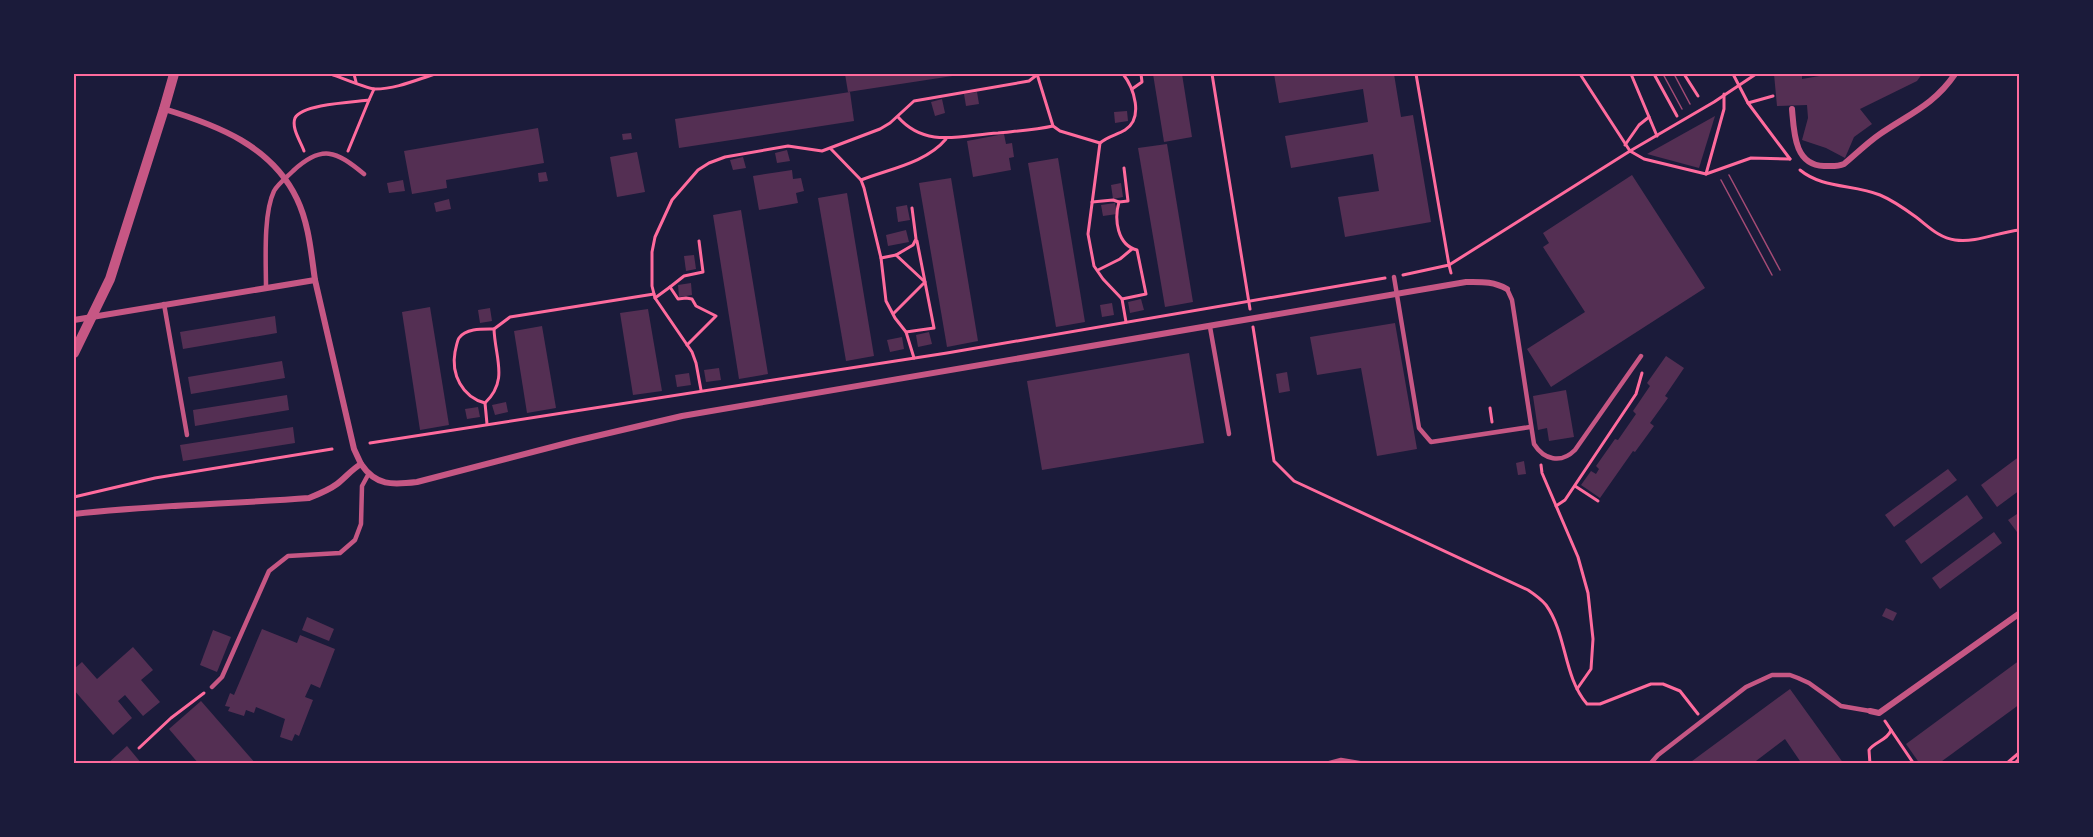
<svg xmlns="http://www.w3.org/2000/svg" width="2093" height="837" font-family="'Fira Sans Condensed',sans-serif">
<style>
.building{fill:#542f53}
.lines{fill:none;stroke-linecap:round;stroke-linejoin:round}
.path{stroke:#ff6b9d;stroke-width:3}
.service{stroke:#c65784;stroke-width:4.5}
.minor{stroke:#c65784;stroke-width:6}
.tertiary{stroke:#c65784;stroke-width:10}
.tram{stroke:#a44b75;stroke-width:1.5}
.neatline{fill:none;stroke:#ff6b9d;stroke-width:2}
</style>
<rect width="100%" height="100%" fill="#1b1b3a"/>
<g class="building">
<path d="M845 74H959V75L848 92Z"/>
<path d="M1153 74H1182L1192 137 1164 142Z"/>
<path d="M1274 74H1394L1401 117 1413 115 1431 222 1345 237 1338 197 1379 191 1373 154 1291 168 1285 136 1368 122 1363 89 1279 103Z"/>
<path d="M1774 74H1802V79L1831 74H1922L1917 81 1860 109 1872 124 1854 137 1845 158 1826 148 1802 140 1808 118 1807 105 1777 106Z"/>
<path d="M850 92 854 121 679 148 675 119Z"/>
<path d="M977 92 979 104 966 106 964 94Z"/>
<path d="M942 99 945 113 935 116 931 102Z"/>
<path d="M1127 111 1128 121 1115 123 1114 112Z"/>
<path d="M1715 116 1699 168 1647 154Z"/>
<path d="M538 128 544 163 446 180 447 188 412 194 404 151Z"/>
<path d="M631 133 632 139 623 140 622 134Z"/>
<path d="M1004 134 1006 144 1012 143 1014 157 1009 158 1011 170 973 177 967 141Z"/>
<path d="M1167 144 1193 302 1165 307 1138 148Z"/>
<path d="M787 150 790 161 777 163 775 153Z"/>
<path d="M637 152 645 192 617 197 610 157Z"/>
<path d="M743 157 746 168 733 170 730 160Z"/>
<path d="M1058 158 1085 322 1056 327 1028 163Z"/>
<path d="M792 170 793 179 801 178 804 191 796 193 798 203 759 210 753 176Z"/>
<path d="M546 172 548 181 539 182 538 173Z"/>
<path d="M1632 175 1705 288 1551 387 1527 349 1585 312 1543 247 1549 243 1543 233Z"/>
<path d="M951 178 978 341 947 347 919 183Z"/>
<path d="M403 180 405 191 389 193 387 183Z"/>
<path d="M1121 183 1123 197 1113 199 1111 185Z"/>
<path d="M847 193 874 356 846 361 818 198Z"/>
<path d="M449 199 451 209 436 212 434 203Z"/>
<path d="M1115 203 1117 214 1103 216 1101 205Z"/>
<path d="M907 205 910 220 898 222 896 207Z"/>
<path d="M741 210 768 374 739 379 713 215Z"/>
<path d="M906 230 909 242 888 246 886 235Z"/>
<path d="M694 255 696 269 686 271 684 256Z"/>
<path d="M691 283 692 295 679 297 678 285Z"/>
<path d="M1141 299 1144 310 1130 313 1128 302Z"/>
<path d="M1112 303 1114 315 1102 317 1100 305Z"/>
<path d="M430 307 449 425 420 430 402 312Z"/>
<path d="M490 308 492 321 480 323 478 310Z"/>
<path d="M648 309 662 391 633 395 620 313Z"/>
<path d="M275 316 277 333 183 349 180 332Z"/>
<path d="M1395 323 1417 449 1377 456 1361 368 1317 375 1310 337Z"/>
<path d="M542 326 556 408 527 413 514 331Z"/>
<path d="M929 332 932 344 918 347 916 335Z"/>
<path d="M902 337 904 349 890 352 887 340Z"/>
<path d="M1189 353 1204 443 1042 470 1027 381Z"/>
<path d="M1666 356 1684 368 1665 396 1668 398 1650 423 1654 426 1635 452 1633 451 1600 498 1581 485 1591 471 1596 474 1599 469 1596 466 1615 439 1618 440 1636 414 1633 411 1650 386 1647 383Z"/>
<path d="M282 361 285 378 191 394 188 377Z"/>
<path d="M719 368 721 380 706 382 704 370Z"/>
<path d="M1287 372 1290 391 1279 393 1276 374Z"/>
<path d="M689 373 691 385 677 387 675 375Z"/>
<path d="M1566 390 1574 437 1549 441 1547 428 1538 430 1533 396Z"/>
<path d="M287 395 289 410 195 426 193 410Z"/>
<path d="M506 402 508 412 495 415 492 405Z"/>
<path d="M478 407 480 417 467 419 465 409Z"/>
<path d="M293 427 295 443 183 461 180 445Z"/>
<path d="M2020 456V490L1997 507 1981 485Z"/>
<path d="M1524 461 1526 474 1518 475 1516 463Z"/>
<path d="M1948 469 1957 480 1894 527 1885 515Z"/>
<path d="M1967 495 1983 518 1921 564 1905 541Z"/>
<path d="M2020 512V530L2017 532 2008 520Z"/>
<path d="M1994 532 2002 543 1940 589 1932 578Z"/>
<path d="M1886 608 1897 613 1893 621 1882 616Z"/>
<path d="M307 617 334 629 329 641 302 630Z"/>
<path d="M262 629 297 643 300 635 335 649 320 688 311 684 305 697 313 700 299 736 295 734 292 741 280 737 285 719 256 707 254 713 246 710 244 716 228 711 230 707 225 706 230 693 234 695Z"/>
<path d="M213 630 231 637 217 672 200 665Z"/>
<path d="M133 647 153 670 141 680 160 702 143 716 125 695 118 701 132 718 113 735 74 690V669L82 662 97 679Z"/>
<path d="M2020 660V704L1938 764H1920L1906 744Z"/>
<path d="M1790 689 1844 764H1802L1785 739 1752 764H1688Z"/>
<path d="M201 701 256 764H199L169 729Z"/>
<path d="M127 746 142 764H107Z"/>
</g>
<g class="lines">
<g class="path">
<path d="M331 74C339 77 368 89 375 89 396 89 416 80 435 74"/>
<path d="M354 74 356 82"/>
<path d="M1037 74 1053 126 1060 131 1100 143"/>
<path d="M1123 74C1134 88 1144 118 1125 130 1117 135 1108 136 1100 143L1088 234 1094 266 1103 279 1122 299 1126 322"/>
<path d="M1212 74 1250 309"/>
<path d="M1580 74 1630 151 1644 159 1706 174 1751 158 1790 159"/>
<path d="M1631 74 1657 136"/>
<path d="M1654 74 1677 116"/>
<path d="M1684 74 1698 96"/>
<path d="M1733 74 1748 103 1790 159"/>
<path d="M1132 89 1142 82 1141 74"/>
<path d="M1748 103 1773 96"/>
<path d="M898 117C926 149 962 135 998 133 1017 131 1035 130 1053 126"/>
<path d="M1625 145 1639 125 1649 117"/>
<path d="M831 149 861 180 864 188 881 258 886 301 895 318 906 332 914 358"/>
<path d="M304 151C301 142 291 128 295 118 302 104 355 102 369 100L374 89"/>
<path d="M348 151 369 100"/>
<path d="M1800 170C1823 189 1854 184 1880 195 1892 200 1905 209 1916 217 1928 226 1939 238 1955 240 1977 243 1998 232 2020 230"/>
<path d="M1706 174 1724 109V94"/>
<path d="M861 180C889 169 926 163 946 139"/>
<path d="M1092 202 1113 200 1119 202"/>
<path d="M881 258 896 255"/>
<path d="M1098 270 1120 259 1132 249"/>
<path d="M1451 273 1449 265 1630 151 1714 102 1756 74"/>
<path d="M1403 275 1449 265 1416 74"/>
<path d="M655 298 670 287"/>
<path d="M1122 299 1146 294 1137 250C1117 245 1114 219 1119 202L1128 201 1124 168"/>
<path d="M894 313 925 282 917 241"/>
<path d="M1253 327 1274 461 1294 481 1528 590C1534 594 1541 599 1546 605 1567 634 1563 676 1587 704H1600L1651 684H1663L1680 691 1698 714"/>
<path d="M906 332 934 328 925 282 896 255 913 245 916 239 912 208"/>
<path d="M687 345 716 316 696 306 692 299 686 298 678 299 670 287 684 276 703 272 699 241"/>
<path d="M701 390 696 363 692 352 655 298 652 286V252L655 237 672 200 698 170 709 163 725 157 788 146 822 151 880 129 890 123 914 101 1029 81 1038 74"/>
<path d="M485 403C462 397 451 374 455 352 456 348 457 341 459 338 466 328 483 329 494 329"/>
<path d="M1490 408 1492 422"/>
<path d="M487 424 485 403C509 380 495 358 494 329L510 317 654 294"/>
<path d="M370 443 947 353 1385 278"/>
<path d="M1541 465 1542 473 1578 557 1588 593 1593 639 1591 669 1577 689"/>
<path d="M1575 486 1598 501"/>
<path d="M74 497 155 478 332 449"/>
<path d="M1556 506 1565 500 1636 394 1642 373"/>
<path d="M1891 730 1914 764"/>
<path d="M139 748 171 718 204 693"/>
<path d="M1870 764 1869 750C1874 742 1888 740 1891 730L1885 721"/>
<path d="M2006 764 2020 752"/>
<path d="M2014 764 2020 758"/>
</g>
<g class="service">
<path d="M1394 277 1419 428 1431 442 1530 427"/>
<path d="M266 288C266 262 263 214 274 191 278 184 287 177 293 171 322 144 336 151 364 174"/>
<path d="M1507 289 1512 300 1534 444C1544 460 1561 464 1575 450L1641 356"/>
<path d="M164 304 187 435"/>
<path d="M1210 327 1229 434"/>
<path d="M212 687 222 677 269 571 288 556 340 553 355 540 361 524 362 486 368 475"/>
<path d="M1326 764 1341 760 1365 764"/>
<path d="M1650 764 1658 755 1746 687 1772 675H1790L1798 678 1809 683 1841 706 1870 711"/>
</g>
<g class="minor">
<path d="M1792 109C1794 132 1794 165 1824 166 1831 166 1837 167 1844 164 1856 154 1867 143 1880 134 1909 114 1934 105 1955 74"/>
<path d="M74 320 315 280C311 253 309 224 297 199 272 146 217 125 164 109"/>
<path d="M361 464C376 486 392 485 417 482L575 441 682 416 1466 282C1481 282 1493 281 1507 289"/>
<path d="M74 514C152 505 231 504 309 498 319 494 329 490 337 484 346 477 351 470 361 464L354 449 315 280"/>
<path d="M1870 711 1879 713 2020 613"/>
</g>
<path class="tertiary" d="M74 353 110 279 164 109 174 74"/>
<g class="tram">
<path d="M1663 74 1682 109"/>
<path d="M1674 74 1690 104"/>
<path d="M1729 175 1780 270"/>
<path d="M1721 180 1772 275"/>
</g>
</g>
<rect width="2093" height="837" fill="none" stroke="#1b1b3a" stroke-width="150"/>
<rect x="75" y="75" width="1943" height="687" class="neatline"/>
</svg>
